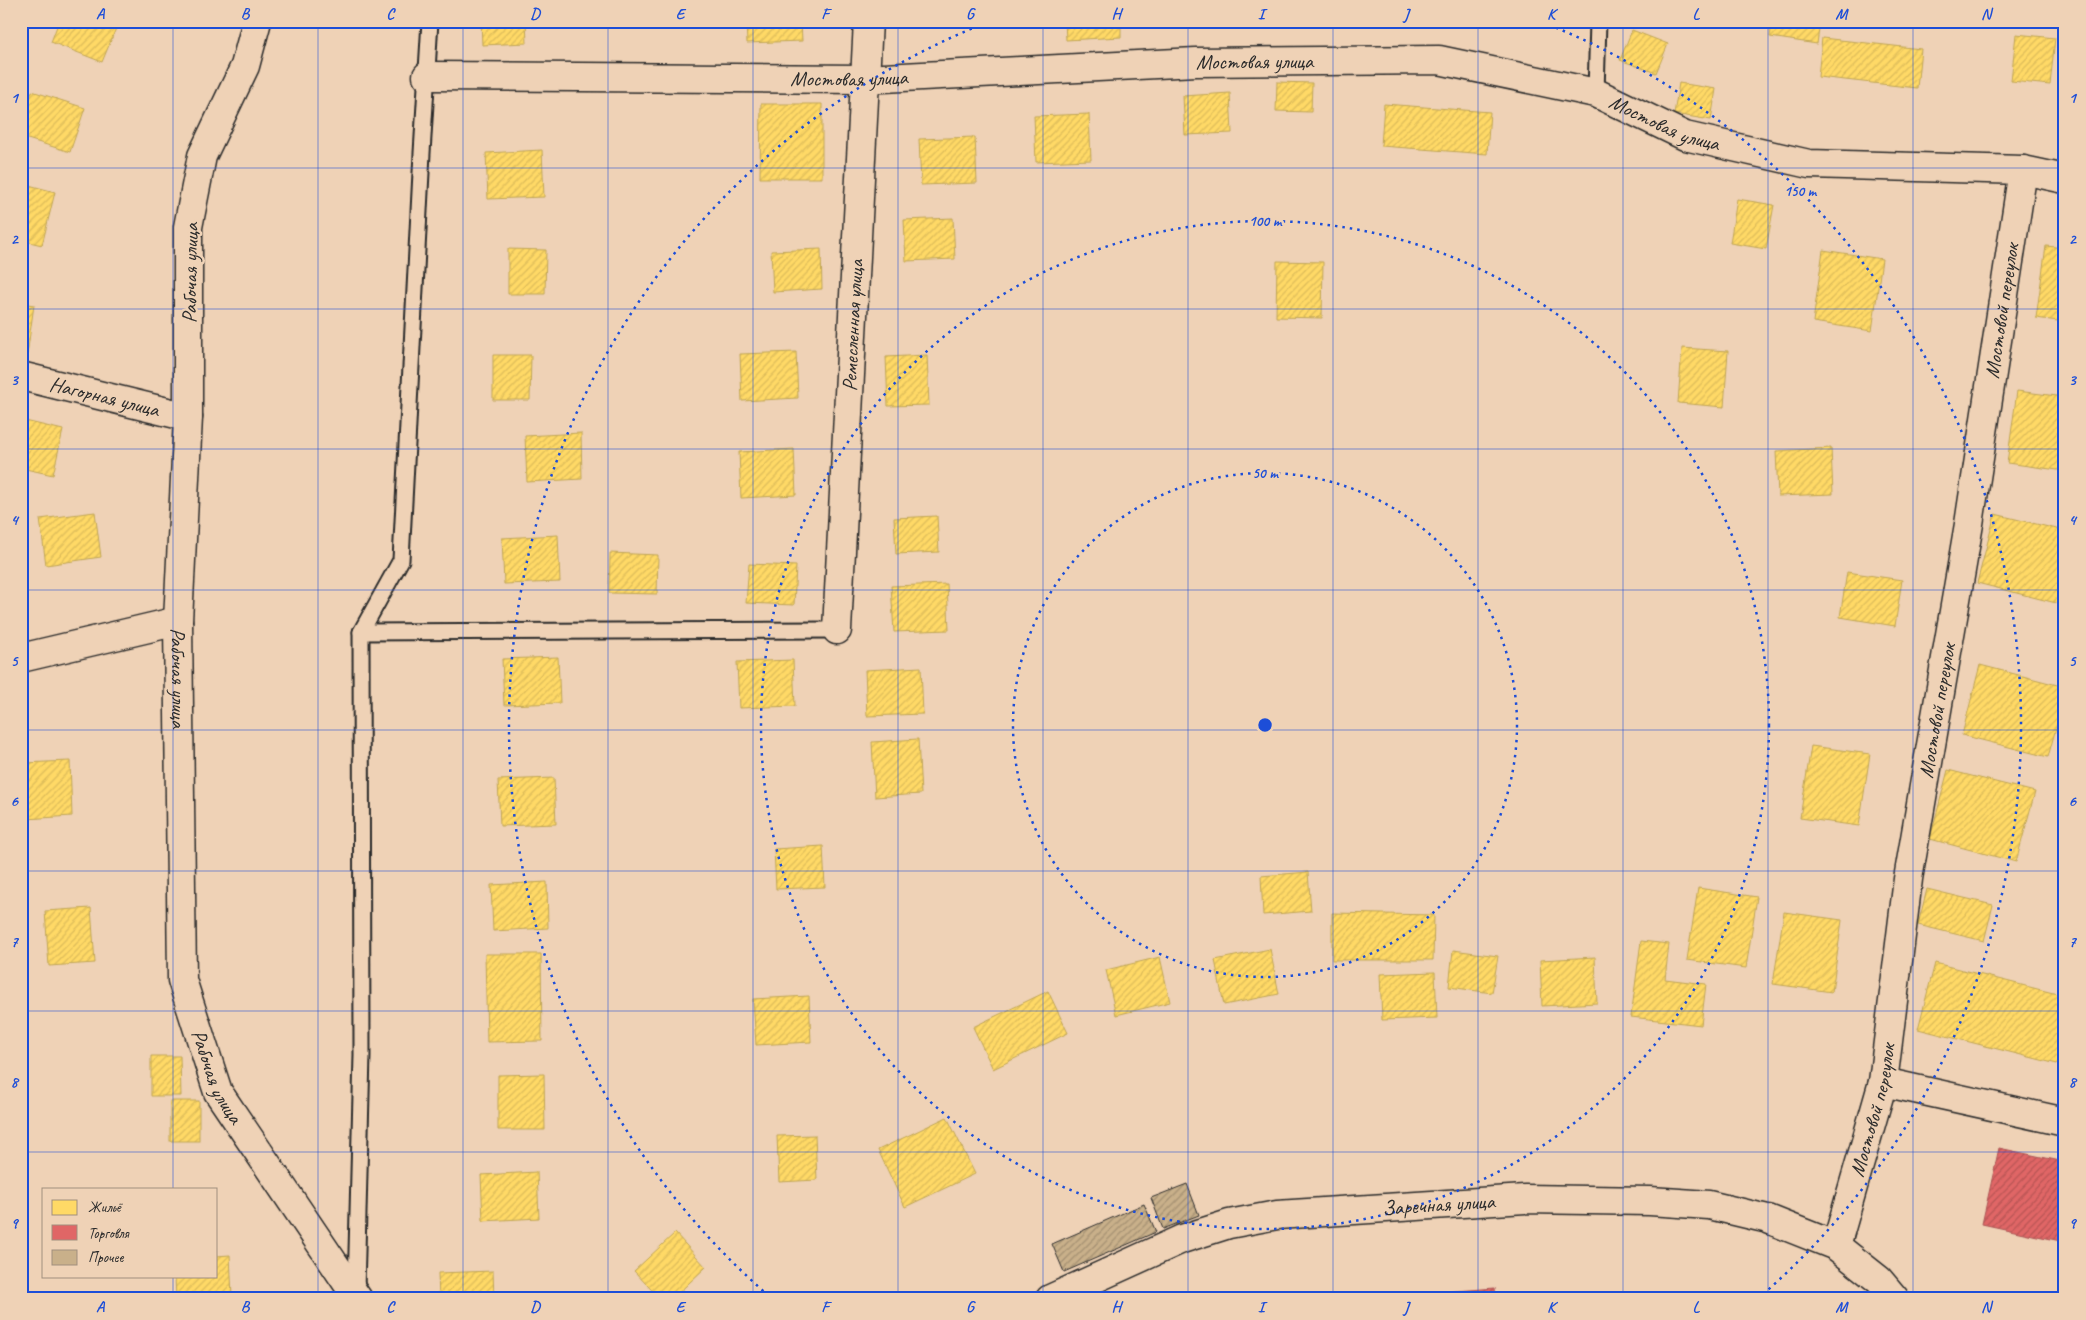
<svg xmlns="http://www.w3.org/2000/svg" width="2086" height="1320" font-family="Caveat,sans-serif">
<style>
.homes{fill:url(#homes-hatch);stroke:#bfa554}
.shops{fill:url(#shops-hatch);stroke:#aa5454}
.building{fill:url(#building-hatch);stroke:#2b2b2b}
.lines{fill:none;stroke-linecap:round;stroke-linejoin:round}
.lane-casing{stroke:#2b2b2b;stroke-width:19}
.street-casing{stroke:#2b2b2b;stroke-width:31}
.lane{stroke:#efd2b6;stroke-width:15}
.street{stroke:#efd2b6;stroke-width:28}
.grid{fill:none;stroke:#1d4ed8;stroke-width:1;stroke-opacity:0.55}
.ring{fill:none;stroke:#1d4ed8;stroke-width:2.5;stroke-dasharray:2.5 5}
.labels{text-anchor:middle;stroke-width:5;stroke-linejoin:round;paint-order:stroke}
.street-label{font-size:21px;fill:#2b2b2b;stroke:#efd2b6}
.centre{fill:#1d4ed8;stroke:#efd2b6;stroke-width:2.5}
.ring-label{font-size:15px;text-anchor:middle;font-weight:bold;fill:#1d4ed8;stroke:#efd2b6;stroke-width:5;stroke-linejoin:round;paint-order:stroke}
.neatline{fill:none;stroke:#1d4ed8;stroke-width:2}
.grid-label{font-size:16px;text-anchor:middle;font-weight:bold;fill:#1d4ed8}
</style>
<defs>
<pattern id="homes-hatch" width="6" height="6" patternUnits="userSpaceOnUse" patternTransform="scale(1.25)"><rect width="6" height="6" fill="#ffd966"/><path d="M-1 1l2-2M0 6l6-6M5 7l2-2" fill="none" stroke="#dbba59"/></pattern>
<pattern id="shops-hatch" width="6" height="6" patternUnits="userSpaceOnUse" patternTransform="scale(1.25)"><rect width="6" height="6" fill="#e06666"/><path d="M-1 1l2-2M0 6l6-6M5 7l2-2" fill="none" stroke="#b65454"/></pattern>
<pattern id="building-hatch" width="6" height="6" patternUnits="userSpaceOnUse" patternTransform="scale(1.25)"><rect width="6" height="6" fill="#c9b08a"/><path d="M-1 1l2-2M0 6l6-6M5 7l2-2" fill="none" stroke="#a38f71"/></pattern>
</defs>
<rect width="100%" height="100%" fill="#efd2b6"/>
<filter id="ink" filterUnits="userSpaceOnUse"><feTurbulence type="fractalNoise" baseFrequency=".02" numOctaves="2"/><feDisplacementMap in="SourceGraphic" scale="10" xChannelSelector="R" yChannelSelector="G"/><feConvolveMatrix kernelMatrix="1 2 1 2 8 2 1 2 1" color-interpolation-filters="sRGB"/></filter>
<g filter="url(#ink)">
<g class="homes">
<path d="M59 21H119L102 62 51 42Z"/>
<path d="M481 21H526L527 43 482 45Z"/>
<path d="M746 21H801L802 41 747 43Z"/>
<path d="M899 21H945V22L899 23Z"/>
<path d="M1065 21H1121V37L1066 40Z"/>
<path d="M1772 21H1820L1817 44 1770 37Z"/>
<path d="M1936 21H1969V23L1937 24Z"/>
<path d="M1632 30 1668 44 1656 73 1620 60Z"/>
<path d="M2016 34 2055 38 2050 85 2011 81Z"/>
<path d="M1822 38 1921 49 1917 88 1818 77Z"/>
<path d="M1277 82 1312 83 1311 112 1276 111Z"/>
<path d="M1679 83 1716 89 1711 120 1674 114Z"/>
<path d="M32 91 85 108 70 152 21 137V124Z"/>
<path d="M1230 93 1232 133 1185 135 1183 96Z"/>
<path d="M761 104H822V178H760Z"/>
<path d="M1384 104 1490 112 1487 154 1381 146Z"/>
<path d="M1089 114 1091 160 1036 162 1034 116Z"/>
<path d="M975 137 977 183 921 185 919 139Z"/>
<path d="M542 150 544 197 488 199 486 153Z"/>
<path d="M21 183 55 192 42 245 21 240Z"/>
<path d="M1737 199 1774 205 1766 249 1730 243Z"/>
<path d="M953 218 955 259 906 261 904 220Z"/>
<path d="M2046 246 2065 248V322L2036 318Z"/>
<path d="M508 249 546 250 545 294H508Z"/>
<path d="M821 249 822 289 773 292 771 251Z"/>
<path d="M1823 250 1882 259 1872 331 1813 322Z"/>
<path d="M1277 261 1323 262 1322 318 1276 317Z"/>
<path d="M21 303 34 305 27 355 21 354Z"/>
<path d="M1682 348 1728 351 1724 407 1678 403Z"/>
<path d="M796 352 798 398 742 401 740 354Z"/>
<path d="M493 355H531L530 400H493Z"/>
<path d="M927 355 929 405 888 406 886 357Z"/>
<path d="M2017 391 2065 397V471L2007 463Z"/>
<path d="M21 420 63 430 53 475 21 468Z"/>
<path d="M581 433 582 479 527 482 525 436Z"/>
<path d="M1831 448 1833 494 1778 496 1776 451Z"/>
<path d="M794 449 796 495 741 498 739 452Z"/>
<path d="M95 512 101 557 46 565 40 519Z"/>
<path d="M1995 514 2065 531 2064 605 1977 583Z"/>
<path d="M937 516 939 552 896 554 894 518Z"/>
<path d="M558 535 560 582 504 584 502 538Z"/>
<path d="M610 553 658 555 657 594 609 593Z"/>
<path d="M749 564 796 566 794 605 746 603Z"/>
<path d="M1847 572 1902 580 1895 626 1840 617Z"/>
<path d="M947 584 949 630 894 632 891 586Z"/>
<path d="M558 657 560 703 504 705 502 659Z"/>
<path d="M793 660 795 706 739 708 737 662Z"/>
<path d="M1980 665 2065 687V695L2048 757 1962 735Z"/>
<path d="M921 667 923 714 867 716 865 670Z"/>
<path d="M918 739 921 794 875 797 872 742Z"/>
<path d="M1811 746 1870 754 1859 826 1800 818Z"/>
<path d="M70 761 72 816 26 819 23 763Z"/>
<path d="M1948 770 2035 792 2016 862 1930 839Z"/>
<path d="M554 778 556 824 500 826 498 780Z"/>
<path d="M823 846 825 887 776 889 774 849Z"/>
<path d="M1308 872 1311 911 1263 915 1261 876Z"/>
<path d="M547 882 548 928 493 931 491 885Z"/>
<path d="M1698 888 1757 897 1746 968 1687 960Z"/>
<path d="M1927 889 1993 905 1984 941 1918 925Z"/>
<path d="M91 908 95 963 49 966 45 911Z"/>
<path d="M1784 912 1842 920 1832 992 1773 984Z"/>
<path d="M1332 913 1434 915 1433 960H1332Z"/>
<path d="M1641 941 1669 944 1665 979 1706 984 1701 1025 1631 1017Z"/>
<path d="M1270 949 1279 994 1224 1005 1215 960Z"/>
<path d="M1453 950 1498 956 1492 993 1449 987Z"/>
<path d="M485 954H541L542 1041 487 1042Z"/>
<path d="M1160 957 1170 1002 1116 1015 1106 970Z"/>
<path d="M1595 957 1597 1003 1542 1006 1540 960Z"/>
<path d="M1935 963 2065 996V1066L1918 1029Z"/>
<path d="M1435 972 1437 1018 1382 1020 1380 974Z"/>
<path d="M1048 991 1068 1033 993 1069 973 1027Z"/>
<path d="M809 996 811 1042 756 1045 753 999Z"/>
<path d="M151 1056H180L181 1096H151Z"/>
<path d="M544 1074 545 1130H498V1075Z"/>
<rect x="170" y="1101" width="29" height="40"/>
<path d="M947 1117 975 1174 905 1207 878 1150Z"/>
<path d="M815 1135 817 1180 779 1182 777 1136Z"/>
<path d="M537 1172 539 1218 483 1221 481 1175Z"/>
<path d="M675 1233 706 1267 672 1299H660L634 1271Z"/>
<path d="M230 1255 232 1297 176 1299 175 1276H216V1256Z"/>
<path d="M493 1271 494 1299H439L438 1273Z"/>
</g>
<g class="shops">
<path d="M1999 1148 2065 1162V1242L1982 1224Z"/>
<path d="M1495 1288 1496 1299H1353Z"/>
</g>
<g class="building">
<path d="M1187 1184 1199 1215 1163 1229 1151 1198Z"/>
<path d="M1144 1204 1156 1232 1064 1272 1052 1244Z"/>
</g>
<g class="lines">
<g class="lane-casing">
<g id="lane">
<path d="M1596 93 1598 21"/>
<path d="M361 632 837 630"/>
<path d="M356 1291 362 1055 361 632 401 560 422 153 430 21"/>
</g>
</g>
<g class="street-casing">
<g id="street">
<path id="s1" d="M257 21 245 66 202 156 188 227V417L178 621 182 980 218 1092 358 1299"/>
<path id="s2" d="M427 76 864 79 1196 62 1439 60 1596 93 1685 136 1809 164 2023 170 2065 179"/>
<path id="s3" d="M21 376 188 417"/>
<path id="s4" d="M837 630 868 21"/>
<path d="M21 658 178 621"/>
<path d="M1883 1082 2065 1122"/>
<path id="s5" d="M1836 1246 1883 1082 1908 879 1969 524 2023 170"/>
<path id="s6" d="M1050 1299 1182 1239 1229 1224 1277 1215 1525 1199 1650 1201 1709 1205 1768 1219 1836 1246 1879 1280 1895 1299"/>
</g>
</g>
<use href="#lane" class="lane"/>
<use href="#street" class="street"/>
</g>
</g>
<path class="grid" d="M173 21V1189M318 21V1299M463 21V1299M608 21V1299M753 21V1299M898 21V1299M1043 21V1299M1188 21V1299M1333 21V1299M1478 21V1299M1623 21V1299M1768 21V1299M1913 21V1299M21 168H2065M21 309H2065M21 449H2065M21 590H2065M21 730H2065M21 871H2065M21 1011H2065M21 1152H2065M173 1276V1299"/>
<g class="ring">
<circle cx="1265" cy="725" r="252"/>
<circle cx="1265" cy="725" r="504"/>
<path d="M769 1296A756 756 0 0 1 988 22M1542 22A756 756 0 0 1 1761 1296"/>
</g>
<g class="labels">
<g class="street-label">
<text dy="7" stroke="none"><textPath href="#s2" startOffset="828">Мостовая улица</textPath></text>
<text dy="7" stroke="none"><textPath href="#s2" startOffset="422">Мостовая улица</textPath></text>
<text dy="7" stroke="none"><textPath href="#s2" startOffset="1248">Мостовая улица</textPath></text>
<text transform="translate(190 273) rotate(-89)" y="7">Рабочая улица</text>
<text dy="7" stroke="none"><textPath href="#s5" startOffset="951">Мостовой переулок</textPath></text>
<text dy="7" stroke="none"><textPath href="#s4" startOffset="305">Ремесленная улица</textPath></text>
<text dy="7" stroke="none"><textPath href="#s3" startOffset="86">Нагорная улица</textPath></text>
<text dy="7" stroke="none"><textPath href="#s1" startOffset="670">Рабочая улица</textPath></text>
<text dy="7" stroke="none"><textPath href="#s5" startOffset="546">Мостовой переулок</textPath></text>
<text dy="7" stroke="none"><textPath href="#s1" startOffset="1075">Рабочая улица</textPath></text>
<text dy="7" stroke="none"><textPath href="#s5" startOffset="141">Мостовой переулок</textPath></text>
<text dy="7" stroke="none"><textPath href="#s6" startOffset="405">Заречная улица</textPath></text>
</g>
</g>
<circle cx="1265" cy="725" r="8" class="centre"/>
<g class="ring-label">
<text x="1800" y="196">150 m</text>
<text x="1265" y="226">100 m</text>
<text x="1265" y="478">50 m</text>
</g>
<rect width="2086" height="1320" fill="none" stroke="#efd2b6" stroke-width="55"/>
<rect x="42" y="1188" width="175" height="90" fill="#efd2b6" stroke="#a18f7e"/>
<rect x="52" y="1200" width="25" height="15" fill="#ffd966" stroke="#a18f7e"/>
<text x="88" y="1212" font-size="15" fill="#2b2b2b">Жильё</text>
<rect x="52" y="1225" width="25" height="15" fill="#e06666" stroke="#a18f7e"/>
<text x="88" y="1238" font-size="15" fill="#2b2b2b">Торговля</text>
<rect x="52" y="1250" width="25" height="15" fill="#c9b08a" stroke="#a18f7e"/>
<text x="88" y="1262" font-size="15" fill="#2b2b2b">Прочее</text>
<rect x="28" y="28" width="2030" height="1264" class="neatline"/>
<g class="grid-label">
<text x="100" y="19">A</text>
<text x="245" y="19">B</text>
<text x="390" y="19">C</text>
<text x="535" y="19">D</text>
<text x="680" y="19">E</text>
<text x="825" y="19">F</text>
<text x="970" y="19">G</text>
<text x="1116" y="19">H</text>
<text x="1261" y="19">I</text>
<text x="1406" y="19">J</text>
<text x="1551" y="19">K</text>
<text x="1696" y="19">L</text>
<text x="1841" y="19">M</text>
<text x="1986" y="19">N</text>
<text x="14" y="103">1</text>
<text x="2072" y="103">1</text>
<text x="14" y="244">2</text>
<text x="2072" y="244">2</text>
<text x="14" y="385">3</text>
<text x="2072" y="385">3</text>
<text x="14" y="525">4</text>
<text x="2072" y="525">4</text>
<text x="14" y="666">5</text>
<text x="2072" y="666">5</text>
<text x="14" y="806">6</text>
<text x="2072" y="806">6</text>
<text x="14" y="947">7</text>
<text x="2072" y="947">7</text>
<text x="14" y="1087">8</text>
<text x="2072" y="1087">8</text>
<text x="14" y="1228">9</text>
<text x="2072" y="1228">9</text>
<text x="100" y="1312">A</text>
<text x="245" y="1312">B</text>
<text x="390" y="1312">C</text>
<text x="535" y="1312">D</text>
<text x="680" y="1312">E</text>
<text x="825" y="1312">F</text>
<text x="970" y="1312">G</text>
<text x="1116" y="1312">H</text>
<text x="1261" y="1312">I</text>
<text x="1406" y="1312">J</text>
<text x="1551" y="1312">K</text>
<text x="1696" y="1312">L</text>
<text x="1841" y="1312">M</text>
<text x="1986" y="1312">N</text>
</g>
</svg>
